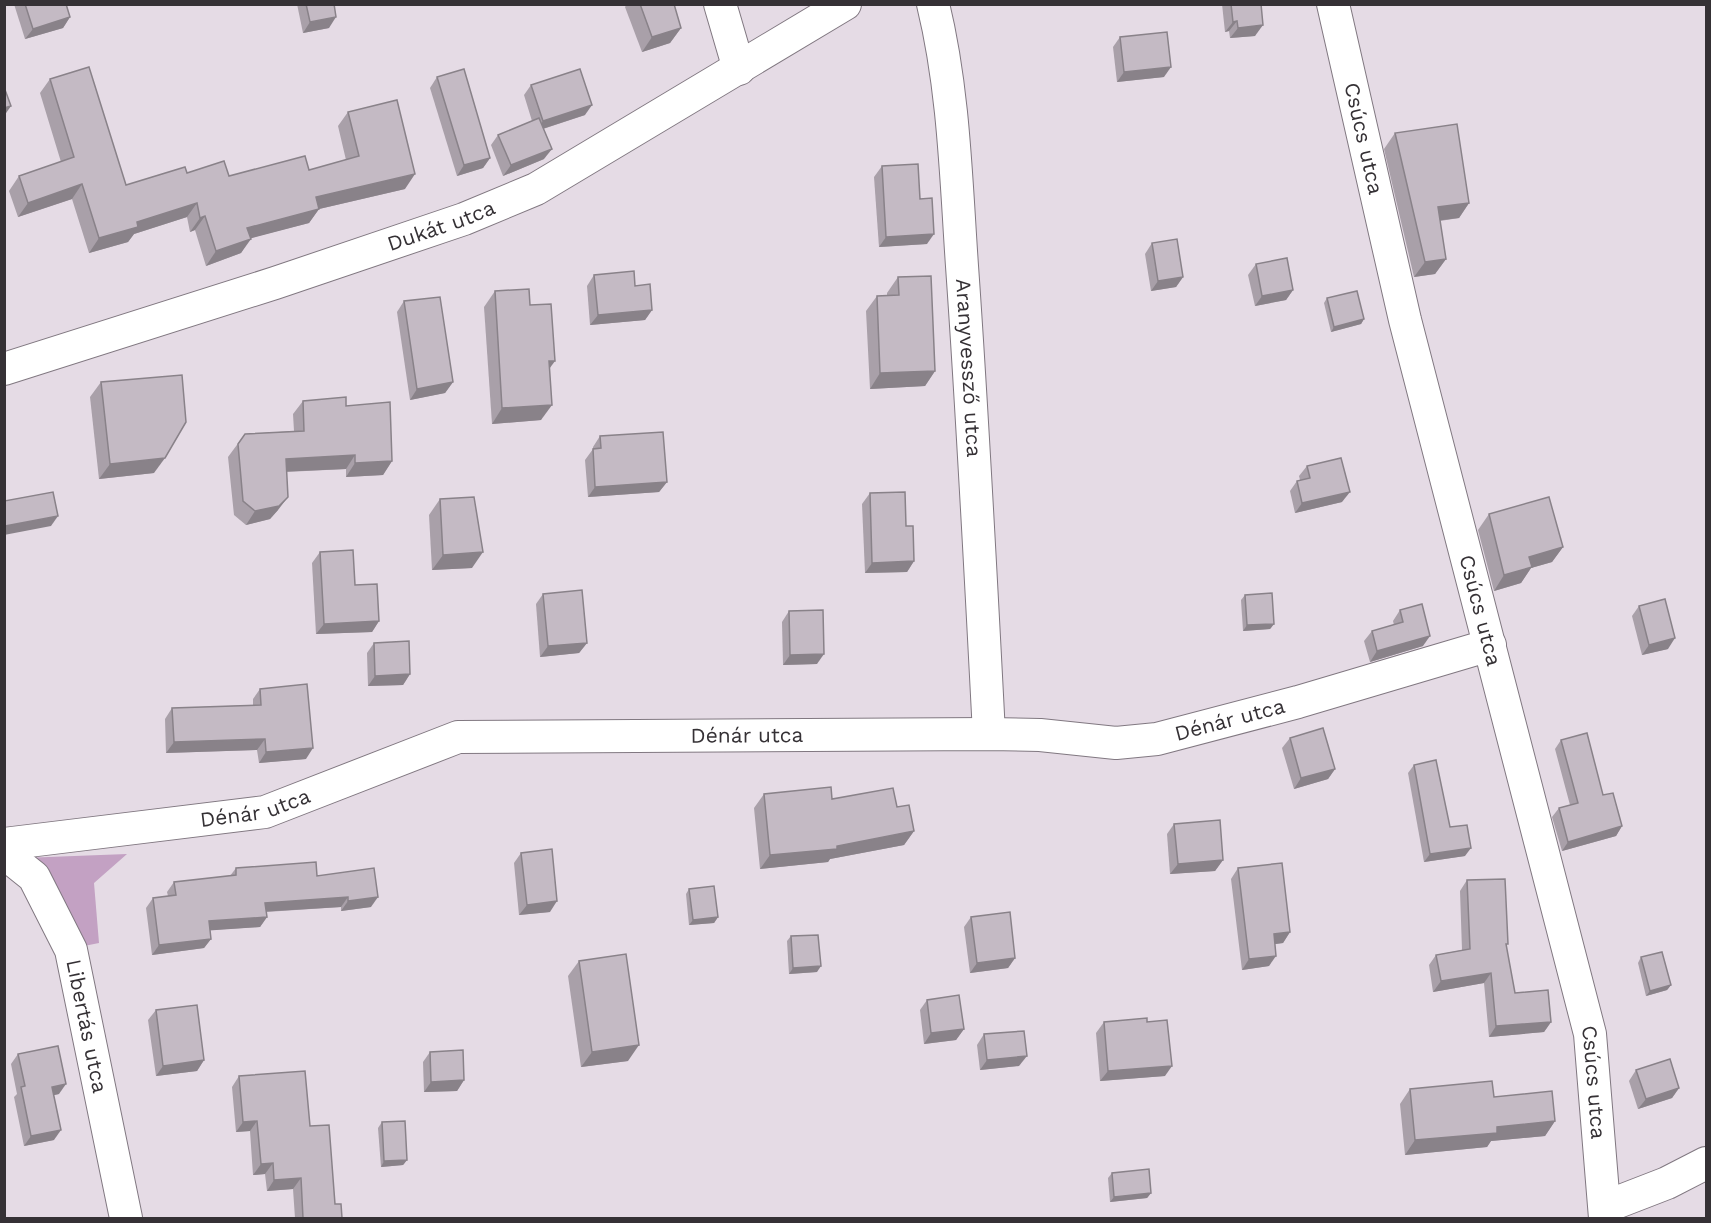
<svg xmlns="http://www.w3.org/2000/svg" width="1711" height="1223" font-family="'Work Sans',sans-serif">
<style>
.green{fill:#c3a1c3}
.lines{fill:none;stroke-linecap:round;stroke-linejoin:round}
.minor-casing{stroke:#817881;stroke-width:34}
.minor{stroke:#fff;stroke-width:32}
.wall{fill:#a9a0a9}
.shaded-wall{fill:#898289}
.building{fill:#c4bac4;stroke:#898289;stroke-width:1.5}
.labels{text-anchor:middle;stroke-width:4.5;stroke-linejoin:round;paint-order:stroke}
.street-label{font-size:21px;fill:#353135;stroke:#f3e8f3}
</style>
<rect width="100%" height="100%" fill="#e5dbe5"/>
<path class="green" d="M127 854 94 883 99 943 79 947 22 858Z"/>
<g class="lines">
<g class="minor-casing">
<g id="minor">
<path d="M720 4 739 69"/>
<path id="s1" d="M933 4C954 90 956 179 962 266 973 422 981 578 989 734"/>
<path id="s2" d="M1333 4 1405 320 1590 1034 1605 1218"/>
<path id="s3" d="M4 369 275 283 464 219 536 189 845 4"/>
<path id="s4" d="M4 844 265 812 458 737 989 734 1040 735 1116 743 1157 739 1298 702 1490 645"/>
<path id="s5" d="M4 853 34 877 71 950 126 1218"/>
<path d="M1605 1207 1667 1183 1706 1163"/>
</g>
</g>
<use href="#minor" class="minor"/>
</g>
<g class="wall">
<path d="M14 4H66L70 17 63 28 25 39Z"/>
<path d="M297 4H334L329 28 303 33Z"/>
<path d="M627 4H674L681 28 670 43 642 52 625 7Z"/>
<path d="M1222 4H1261L1255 36 1230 38 1229 31 1225 32Z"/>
<path d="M1120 37 1164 77 1117 82 1113 47Z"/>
<path d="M437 77 490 158 483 168 457 176 430 88Z"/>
<path d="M50 79 126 185 187 173 229 176 309 170 346 160 338 126 348 112 405 189 319 209 309 223 250 238 241 253 206 266 195 230 190 232 187 217 134 234 128 242 89 253 72 199 18 217 9 191 19 176 61 162 40 93Z"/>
<path d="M531 85 585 115 543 129 544 159 503 176 491 145 498 135 532 121 524 95Z"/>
<path d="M1395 133 1469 203 1459 218 1440 221 1446 259 1435 274 1414 277 1384 149Z"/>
<path d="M882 166 920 199 927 244 879 247 874 177Z"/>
<path d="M1152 243 1183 277 1176 287 1151 291 1145 254Z"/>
<path d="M1256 264 1293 290 1286 300 1255 306 1248 275Z"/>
<path d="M594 275 635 286 652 310 645 320 590 325 587 286Z"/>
<path d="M898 277 935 371 925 386 870 389 866 311 877 296H887V293Z"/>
<path d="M495 291 530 305 549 369 541 420 492 424 484 307Z"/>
<path d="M1327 298 1364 319 1361 324 1331 332 1324 303Z"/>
<path d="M404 301 453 382 445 393 410 400 397 312Z"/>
<path d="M101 382 154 473 99 479 90 397Z"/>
<path d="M303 401 346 406 392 461 383 475 346 477V469L286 472 278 510 270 519 246 525 234 515 228 457 245 434 294 431 293 414Z"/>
<path d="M600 436 667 482 659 492 588 497 585 460 593 449V447Z"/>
<path d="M1307 466 1342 502 1295 513 1290 491 1297 481 1300 480 1299 476Z"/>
<path d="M870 493 906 526 914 561 907 572 865 573 862 504Z"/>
<path d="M440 499 472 568 432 570 429 515Z"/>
<path d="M1489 514 1563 547 1552 562 1531 568 1521 583 1494 591 1478 530Z"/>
<path d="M320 552 355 585 379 621 372 632 316 634 312 563Z"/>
<path d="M543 594 587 643 579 653 540 657 536 604Z"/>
<path d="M1245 595 1274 624 1270 629 1243 631 1241 600Z"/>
<path d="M1639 606 1668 649 1642 655 1632 616Z"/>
<path d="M1400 610 1423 646 1370 662 1364 641 1372 631 1394 625 1393 621Z"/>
<path d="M789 611 817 664 783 665 782 622Z"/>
<path d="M374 643 410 674 403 685 368 686 367 653Z"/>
<path d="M260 689 306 759 259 763 257 750 166 753 165 719 172 708 253 705V699Z"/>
<path d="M1290 738 1335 769 1328 779 1294 789 1282 748Z"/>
<path d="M1561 740 1603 795 1622 826 1616 836 1562 851 1552 817 1559 808 1570 805 1555 749Z"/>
<path d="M1414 765 1450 827 1465 856 1424 862 1408 773Z"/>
<path d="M764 794 832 799 897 807 914 831 904 845 830 859 828 862 760 869 754 808Z"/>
<path d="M1174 824 1223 860 1215 871 1170 874 1167 834Z"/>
<path d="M521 853 550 912 519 915 514 863Z"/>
<path d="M236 868 317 876 371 907 341 911V907L266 912 267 917 260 927 210 930 211 939 204 948 152 955 146 908 153 898 168 896 167 892 174 882 230 876Z"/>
<path d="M1238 868 1290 932 1283 943 1275 944 1269 966 1242 970 1231 879Z"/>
<path d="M1467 880 1506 946 1515 993 1551 1022 1544 1032 1489 1037 1484 983 1433 992 1429 965 1436 955 1462 950 1460 891Z"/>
<path d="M689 889 718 917 714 923 689 925 686 894Z"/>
<path d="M971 917 1015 958 1008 968 970 973 964 927Z"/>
<path d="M791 936 817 972 789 974 787 941Z"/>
<path d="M1641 957 1671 985 1667 990 1646 996 1638 963Z"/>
<path d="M579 961 628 1061 581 1067 568 976Z"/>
<path d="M927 1000 964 1029 956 1040 924 1044 920 1010Z"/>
<path d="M156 1010 204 1060 197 1071 156 1076 148 1020Z"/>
<path d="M1104 1022H1147L1165 1076 1100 1081 1096 1033Z"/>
<path d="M984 1034 1019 1066 980 1070 977 1045Z"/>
<path d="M430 1052 464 1080 457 1091 424 1092 423 1062Z"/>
<path d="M18 1054 59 1094 54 1095V1140L24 1146 14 1097 17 1094 11 1064Z"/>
<path d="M1636 1070 1679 1088 1672 1098 1638 1109 1629 1081Z"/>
<path d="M239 1076 310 1126 335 1204 342 1218H295L293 1189 267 1191 265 1174 253 1175 250 1131 236 1132 232 1087Z"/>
<path d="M1410 1089 1494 1097 1555 1121 1545 1136 1491 1141 1487 1147 1405 1155 1400 1104Z"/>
<path d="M382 1122 407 1160 403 1165 381 1167 378 1128Z"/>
<path d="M1112 1173 1151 1193 1147 1198 1110 1202 1108 1178Z"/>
</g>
<g class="shaded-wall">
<path d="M70 17 63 28 25 39 33 29Z"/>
<path d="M336 17 329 28 303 33 310 22Z"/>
<path d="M1237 21 1229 31 1225 32 1233 22Z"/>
<path d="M1263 25 1255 36 1230 38 1238 28Z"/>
<path d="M681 28 670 43 642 52 652 37Z"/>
<path d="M1171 67 1164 77 1117 82 1124 72Z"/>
<path d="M592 105 585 115 536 131 543 121Z"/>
<path d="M11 106 4 116V108Z"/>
<path d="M552 149 544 159 503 176 511 165Z"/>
<path d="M490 158 483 168 457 176 464 165Z"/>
<path d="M415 174 405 189 319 209 309 223 237 242 247 228 316 197Z"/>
<path d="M82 184 72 199 18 217 28 203Z"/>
<path d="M197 203 187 217 134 234 128 242 89 253 99 238 137 222Z"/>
<path d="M1469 203 1459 218 1427 222 1438 207Z"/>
<path d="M205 216 195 230 190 232 200 218Z"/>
<path d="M934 234 927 244 879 247 886 237Z"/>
<path d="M251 239 241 253 206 266 216 251Z"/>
<path d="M1446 259 1435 274 1414 277 1425 262Z"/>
<path d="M1183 277 1176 287 1151 291 1158 281Z"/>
<path d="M1293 290 1286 300 1255 306 1262 296Z"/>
<path d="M652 310 645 320 590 325 598 315Z"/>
<path d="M1364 319 1361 324 1331 332 1334 327Z"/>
<path d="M549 361H555L544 376Z"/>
<path d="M935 371 925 386 870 389 880 373Z"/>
<path d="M453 382 445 393 410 400 417 389Z"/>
<path d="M552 405 541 420 492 424 502 408Z"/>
<path d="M355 455 346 469 276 472 286 459Z"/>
<path d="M165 458 154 473 99 479 110 464Z"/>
<path d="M392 461 383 475 346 477 355 463Z"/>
<path d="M667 482 659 492 588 497 595 487Z"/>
<path d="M1350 492 1342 502 1295 513 1302 503Z"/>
<path d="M288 497 278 510 270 519 246 525 255 511Z"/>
<path d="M58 516 51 526 4 535 5 526Z"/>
<path d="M1563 547 1552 562 1531 568 1521 583 1494 591 1504 575 1529 557Z"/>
<path d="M483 552 472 568 432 570 443 555Z"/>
<path d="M914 561 907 572 865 573 872 563Z"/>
<path d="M379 621 372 632 316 634 324 624Z"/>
<path d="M1274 624 1270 629 1243 631 1247 625Z"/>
<path d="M1430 636 1423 646 1370 662 1377 651Z"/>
<path d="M1675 638 1668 649 1642 655 1649 645Z"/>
<path d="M587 643 579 653 540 657 548 646Z"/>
<path d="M824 654 817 664 783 665 790 655Z"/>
<path d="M410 674 403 685 368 686 375 676Z"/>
<path d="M265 739 257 750 166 753 174 742Z"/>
<path d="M313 748 306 759 259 763 266 752Z"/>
<path d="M1335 769 1328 779 1294 789 1301 778Z"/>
<path d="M1622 826 1616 836 1562 851 1568 842Z"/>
<path d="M914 831 904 845 830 859 828 862 760 869 770 855 837 846Z"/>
<path d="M1471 848 1465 856 1424 862 1430 854Z"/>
<path d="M1223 860 1215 871 1170 874 1178 864Z"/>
<path d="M348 897 341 907 259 912 265 903Z"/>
<path d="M378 897 371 907 341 911 348 901Z"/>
<path d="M557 901 550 912 519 915 527 905Z"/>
<path d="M267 917 260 927 202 931 209 921Z"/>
<path d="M718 917 714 923 689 925 693 920Z"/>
<path d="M1290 932 1283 943 1267 945 1274 934Z"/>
<path d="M211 939 204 948 152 955 159 945Z"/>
<path d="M1276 956 1269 966 1242 970 1249 959Z"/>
<path d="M1015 958 1008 968 970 973 977 963Z"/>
<path d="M821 966 817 972 789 974 793 968Z"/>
<path d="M1491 973 1484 983 1433 992 1441 981Z"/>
<path d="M1671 985 1667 990 1646 996 1650 991Z"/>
<path d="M1551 1022 1544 1032 1489 1037 1496 1026Z"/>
<path d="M964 1029 956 1040 924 1044 931 1033Z"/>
<path d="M639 1045 628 1061 581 1067 592 1052Z"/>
<path d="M1027 1056 1019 1066 980 1070 987 1060Z"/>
<path d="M204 1060 197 1071 156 1076 163 1066Z"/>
<path d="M1172 1066 1165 1076 1100 1081 1108 1071Z"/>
<path d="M464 1080 457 1091 424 1092 431 1082Z"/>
<path d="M66 1084 59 1094 45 1097 52 1087Z"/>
<path d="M1679 1088 1672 1098 1638 1109 1646 1099Z"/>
<path d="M257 1121 250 1131 236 1132 243 1122Z"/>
<path d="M1555 1121 1545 1136 1491 1141 1487 1147 1405 1155 1415 1140 1497 1127Z"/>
<path d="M61 1130 54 1140 24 1146 31 1136Z"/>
<path d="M407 1160 403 1165 381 1167 384 1161Z"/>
<path d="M273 1163 265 1174 253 1175 261 1164Z"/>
<path d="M301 1178 293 1189 267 1191 274 1180Z"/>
<path d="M1151 1193 1147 1198 1110 1202 1114 1197Z"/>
</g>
<g class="building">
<path d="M25 4H66L70 17 33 29Z"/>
<path d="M306 4H334L336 17 310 22Z"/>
<path d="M640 4H674L681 28 652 37Z"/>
<path d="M1231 4H1261L1263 25 1238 28 1237 21 1233 22Z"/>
<path d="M1167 32 1171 67 1124 72 1120 37Z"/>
<path d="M89 67 126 185 185 167 187 173 224 161 229 176 305 156 309 170 359 156 348 112 397 100 415 174 316 197 319 209 247 228 251 239 216 251 205 216 200 218 197 203 137 222 138 227 99 238 82 184 28 203 19 176 74 157 50 79Z"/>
<path d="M464 69 490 158 464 165 437 77Z"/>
<path d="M580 69 592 105 543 121 531 85Z"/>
<path d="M4 87 11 106 4 108Z"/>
<path d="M539 118 552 149 511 165 498 135Z"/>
<path d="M1457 124 1469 203 1438 207 1446 259 1425 262 1395 133Z"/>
<path d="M918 164 920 199 932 198 934 234 886 237 882 166Z"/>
<path d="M1177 239 1183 277 1158 281 1152 243Z"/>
<path d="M1287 258 1293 290 1262 296 1256 264Z"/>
<path d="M634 271 635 286 650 284 652 310 598 315 594 275Z"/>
<path d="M931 276 935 371 880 373 877 296 899 295 898 277Z"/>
<path d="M529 289 530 305 551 304 555 361H549L552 405 502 408 495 291Z"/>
<path d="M1357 291 1364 319 1334 327 1327 298Z"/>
<path d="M440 297 453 382 417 389 404 301Z"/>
<path d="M182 375 186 422 165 458 110 464 101 382Z"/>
<path d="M346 397V406L390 402 392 461 355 463V455L286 459 288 497 279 506 255 511 243 501 238 444 245 434 304 431 303 401Z"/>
<path d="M663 432 667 482 595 487 593 449 601 448 600 436Z"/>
<path d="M1341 458 1350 492 1302 503 1297 481 1310 478 1307 466Z"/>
<path d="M53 492 58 516 5 526 4 501Z"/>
<path d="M905 492 906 526H913L914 561 872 563 870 493Z"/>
<path d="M474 497 483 552 443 555 440 499Z"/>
<path d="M1549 497 1563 547 1529 557 1532 567 1504 575 1489 514Z"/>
<path d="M353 550 355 585 377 584 379 621 324 624 320 552Z"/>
<path d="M582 590 587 643 548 646 543 594Z"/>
<path d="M1272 593 1274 624 1247 625 1245 595Z"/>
<path d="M1665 599 1675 638 1649 645 1639 606Z"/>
<path d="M1422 604 1430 636 1377 651 1372 631 1403 622 1400 610Z"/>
<path d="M823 610 824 654 790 655 789 611Z"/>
<path d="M409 641 410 674 375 676 374 643Z"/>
<path d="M307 684 313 748 266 752 265 739 174 742 172 708 261 705 260 689Z"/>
<path d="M1323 728 1335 769 1301 778 1290 738Z"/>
<path d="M1587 733 1603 795 1613 793 1622 826 1568 842 1559 808 1578 803 1561 740Z"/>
<path d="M1436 760 1450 827 1467 825 1471 848 1430 854 1414 765Z"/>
<path d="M831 787 832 799 893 788 897 807 909 805 914 831 837 846V849L770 855 764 794Z"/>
<path d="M1220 820 1223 860 1178 864 1174 824Z"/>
<path d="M552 849 557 901 527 905 521 853Z"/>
<path d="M316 862 317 876 374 868 378 897 348 901V897L265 903 267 917 209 921 211 939 159 945 153 898 176 895 174 882 236 875V868Z"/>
<path d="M1282 863 1290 932 1274 934 1276 956 1249 959 1238 868Z"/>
<path d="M1505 879 1508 944H1506L1515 993 1548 990 1551 1022 1496 1026 1491 973 1441 981 1436 955 1470 949 1467 880Z"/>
<path d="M714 886 718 917 693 920 689 889Z"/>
<path d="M1010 912 1015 958 977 963 971 917Z"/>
<path d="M818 935 821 966 793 968 791 936Z"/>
<path d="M1662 952 1671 985 1650 991 1641 957Z"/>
<path d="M626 954 639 1045 592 1052 579 961Z"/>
<path d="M959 995 964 1029 931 1033 927 1000Z"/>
<path d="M197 1005 204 1060 163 1066 156 1010Z"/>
<path d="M1147 1018V1022L1167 1020 1172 1066 1108 1071 1104 1022Z"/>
<path d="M1024 1031 1027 1056 987 1060 984 1034Z"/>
<path d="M58 1046 66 1084 52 1087 61 1130 31 1136 21 1087 25 1086 18 1054Z"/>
<path d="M463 1050 464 1080 431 1082 430 1052Z"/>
<path d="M1670 1059 1679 1088 1646 1099 1636 1070Z"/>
<path d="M305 1071 310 1126 329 1125 335 1204H341L342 1218H303L301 1178 274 1180 273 1163 261 1164 257 1121 243 1122 239 1076Z"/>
<path d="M1492 1081 1494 1097 1552 1091 1555 1121 1497 1127V1133L1415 1140 1410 1089Z"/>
<path d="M405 1121 407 1160 384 1161 382 1122Z"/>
<path d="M1149 1169 1151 1193 1114 1197 1112 1173Z"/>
</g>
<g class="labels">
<g class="street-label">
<text dy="7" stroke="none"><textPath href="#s2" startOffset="138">Csúcs utca</textPath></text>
<text dy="7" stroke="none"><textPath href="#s3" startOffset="460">Dukát utca</textPath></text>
<text dy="7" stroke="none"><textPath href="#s1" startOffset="366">Aranyvessző utca</textPath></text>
<text dy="7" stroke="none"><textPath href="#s2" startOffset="624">Csúcs utca</textPath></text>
<text dy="7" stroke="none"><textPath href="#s4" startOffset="1245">Dénár utca</textPath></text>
<text dy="7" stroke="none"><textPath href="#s4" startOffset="759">Dénár utca</textPath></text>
<text dy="7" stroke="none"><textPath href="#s4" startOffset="254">Dénár utca</textPath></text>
<text dy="7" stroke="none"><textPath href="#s5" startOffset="198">Libertás utca</textPath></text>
<text dy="7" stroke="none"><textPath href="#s2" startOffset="1110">Csúcs utca</textPath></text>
</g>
</g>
<rect width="1711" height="1223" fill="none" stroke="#353135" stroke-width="12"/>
</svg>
